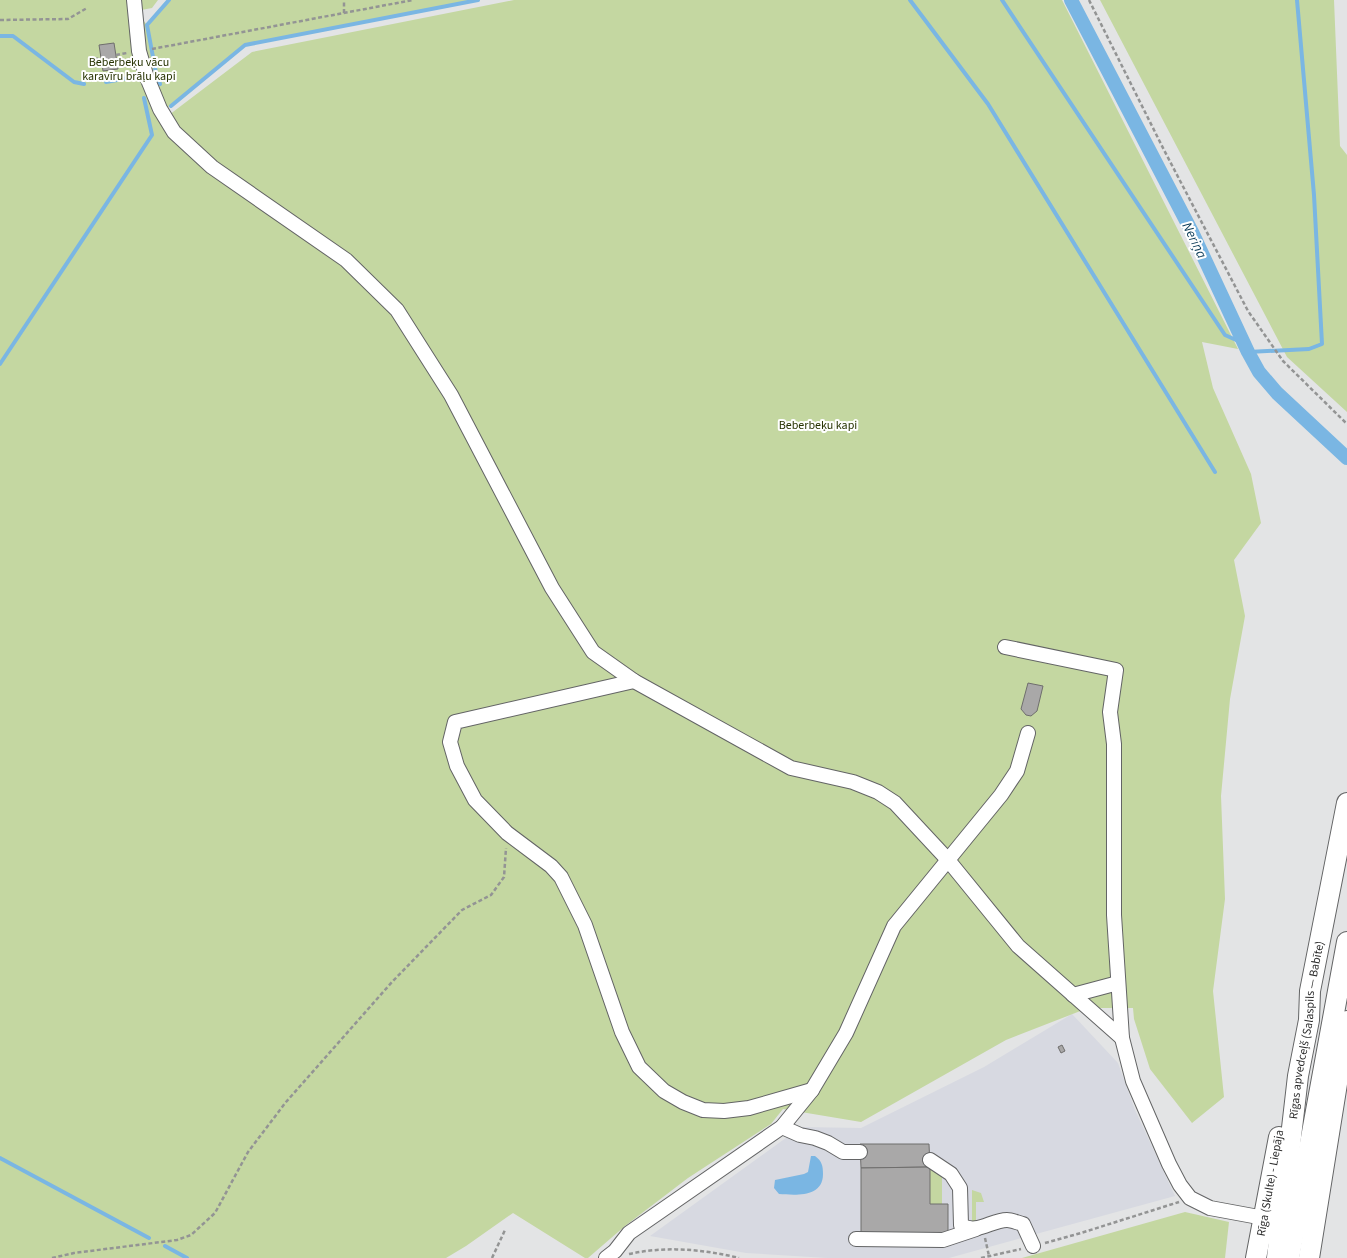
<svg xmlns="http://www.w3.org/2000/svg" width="1347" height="1258" font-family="'Source Sans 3',sans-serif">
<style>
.built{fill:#d7d9e1}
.green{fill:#c4d7a1}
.water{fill:#7ab6e3}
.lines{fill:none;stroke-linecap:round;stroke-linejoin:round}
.stream{stroke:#7ab6e3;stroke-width:4}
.canal{stroke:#7ab6e3;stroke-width:14}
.building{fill:#a9a8a8;stroke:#6f6e6d}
.minor-casing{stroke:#636465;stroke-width:16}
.highway-casing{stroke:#636465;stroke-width:22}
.path{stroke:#939494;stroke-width:2.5;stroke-dasharray:4 2.5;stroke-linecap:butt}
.minor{stroke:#fff;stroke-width:14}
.highway{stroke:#fff;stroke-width:20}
.labels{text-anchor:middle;stroke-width:4;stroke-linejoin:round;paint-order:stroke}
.park-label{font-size:12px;fill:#273302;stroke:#fff}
.street-label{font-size:12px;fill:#2c2c2c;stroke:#fff}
.water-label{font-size:14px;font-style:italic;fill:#093a57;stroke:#fff}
</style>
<rect width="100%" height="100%" fill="#e3e4e5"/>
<path class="built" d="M1072 1014 1118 1063 1135 1110 1175 1196 949 1258H827L746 1253 650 1236 801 1127 861 1128 984 1067Z"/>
<g class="green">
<path d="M0 0H158L152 8 136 11 147 25 169 0H478L245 45 171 106 160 109 165 118 252 52 514 0H1062L1238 349 1202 342 1213 388 1251 474 1261 523 1234 560 1245 616 1230 699 1221 796 1225 899 1213 991 1224 1097 1192 1123 1150 1069 1134 1019 1133 1008H1088L1006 1040 861 1122 783 1109 771 1124 688 1178 625 1226 588 1258H585L513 1213 466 1246 446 1258H0Z"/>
<path d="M1100 0H1334L1340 146 1347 155V412L1287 357Z"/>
<path d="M930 1167 942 1172V1204H930Z"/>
<path d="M972 1190 981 1193 984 1202H976V1223H972Z"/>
<path d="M1185 1212 1229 1222 1225 1258H1022Z"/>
</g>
<path class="water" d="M811 1156H815C822 1161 823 1166 823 1174 823 1198 795 1195 779 1194L774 1188 775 1180 804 1174 808 1172Z"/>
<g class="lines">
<g class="stream">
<path d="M910 0 988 104 1215 472"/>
<path d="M1002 0 1225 335 1245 344"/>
<path d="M0 36H13L74 82 84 84"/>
<path d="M106 82 139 76"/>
<path d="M160 84 156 73 147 25 169 0"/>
<path d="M171 106 245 45 478 0"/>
<path d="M1248 352 1309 349 1322 344 1314 195 1297 0"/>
<path d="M0 364 152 135 144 98"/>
<path d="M0 1158 149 1238"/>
<path d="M165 1246 187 1258"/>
</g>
<path class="canal" d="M1071 0 1192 232 1248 352 1259 372 1277 393 1347 458"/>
</g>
<g class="building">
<path d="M114 43 118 69 103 71 99 45Z"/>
<path d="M1028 683 1043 686 1037 711 1031 716 1026 715 1021 709Z"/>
<path d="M1062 1045 1065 1051 1061 1053 1058 1047Z"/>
<path d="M860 1144H929L930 1167 861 1168Z"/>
<path d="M930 1167V1204H948V1235H861V1168Z"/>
</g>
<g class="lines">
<g class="minor-casing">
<g id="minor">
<path d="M134 0 139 51 146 75 160 109 174 132 212 167 346 260 397 310 451 395 552 588 593 652 634 681 791 768 853 782 878 792 895 803 948 860 1018 946 1122 1038"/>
<path d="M1005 647 1116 670 1110 712 1114 744V915L1122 1038 1133 1081 1169 1164 1180 1185 1190 1198 1210 1208 1264 1218"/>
<path d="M634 681 455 722 450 742 457 766 475 800 507 833 551 866 561 877 585 925 622 1032 639 1067 664 1091 683 1102 703 1110 724 1111 749 1108 812 1090"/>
<path d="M1073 995 1118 983"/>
<path d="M782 1127 800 1135 815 1138 828 1143 843 1152H860"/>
<path d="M930 1160 951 1174 960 1188 961 1225C977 1235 991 1220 1007 1220 1012 1220 1018 1223 1023 1224L1033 1246"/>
<path d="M856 1239 943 1240 976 1229"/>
<path d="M606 1258 615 1251 629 1233 782 1127 812 1090 846 1033 894 926 1001 795 1017 771 1028 733"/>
</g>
</g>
<g class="highway-casing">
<g id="highway">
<path d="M1256 1258 1279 1137"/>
<path id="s1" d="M1277 1258 1298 1076 1309 1020 1310 991 1347 803"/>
<path d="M1289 1258 1347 942"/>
<path d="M1309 1258 1347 1021"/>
</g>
</g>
<g class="path">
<path d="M1089 0 1164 150 1248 311 1283 361 1347 424"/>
<path d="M344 13V0"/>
<path d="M0 20 68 19 87 8"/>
<path d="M152 49 413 0"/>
<path d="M116 55 127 53"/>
<path d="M88 60 101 58"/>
<path d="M985 1238 989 1256"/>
<path d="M1045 1243 1081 1233 1179 1202"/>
<path d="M629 1254C666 1246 702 1249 739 1258"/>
<path d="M52 1258 74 1253 177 1240 191 1235 215 1213 248 1152 286 1102 392 982 462 910 491 895 504 877 506 848"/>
<path d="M492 1258 505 1230"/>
<path d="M981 1258 1021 1249"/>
</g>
<use href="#minor" class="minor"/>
<use href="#highway" class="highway"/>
</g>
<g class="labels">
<g class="park-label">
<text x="129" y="66">Beberbeķu vācu<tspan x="129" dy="14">karavīru brāļu kapi</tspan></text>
<text x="818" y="429">Beberbeķu kapi</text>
</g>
<g class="street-label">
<text dy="4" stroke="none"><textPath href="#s1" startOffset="230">Rīgas apvedceļš (Salaspils — Babīte)</textPath></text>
<text transform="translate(1270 1183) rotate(-80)" y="4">Rīga (Skulte) - Liepāja</text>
</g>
<g class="water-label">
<text transform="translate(1195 240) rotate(64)" y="5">Neriņa</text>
</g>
</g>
</svg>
